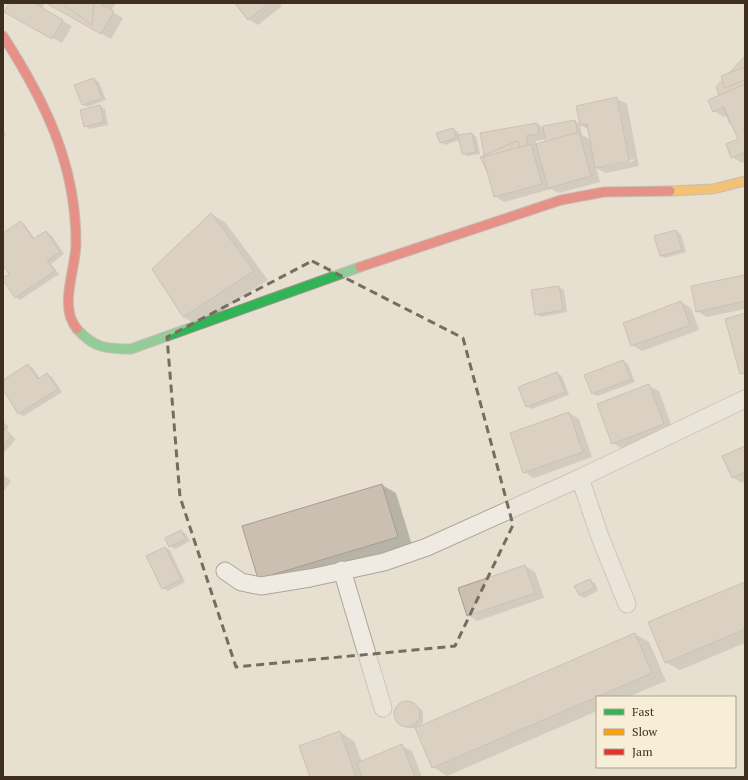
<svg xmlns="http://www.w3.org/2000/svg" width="748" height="780" font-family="'PT Serif',serif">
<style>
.shadow{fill:#0003;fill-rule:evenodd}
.building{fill:#cbbfb2;stroke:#a89c90}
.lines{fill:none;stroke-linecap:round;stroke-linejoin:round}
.lane-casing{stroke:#ada599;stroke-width:19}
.fast-casing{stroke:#9c958a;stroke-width:11}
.slow-casing{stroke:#9c958a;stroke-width:11}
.jam-casing{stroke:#9c958a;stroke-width:11}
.lane{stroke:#efebe3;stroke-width:17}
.fast{stroke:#30b455;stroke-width:9}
.slow{stroke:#ff9f0a;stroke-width:9}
.jam{stroke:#e5322d;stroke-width:9}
.marked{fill:none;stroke:#786c5e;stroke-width:3;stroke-dasharray:8 5;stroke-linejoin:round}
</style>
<rect width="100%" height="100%" fill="#e7e0d1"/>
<g class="shadow">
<path d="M11 3H45L42 9 72 26 62 43 6 11Z"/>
<path d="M48 3H116L111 11 123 18 111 39Z"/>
<path d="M236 3H280L282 6 258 25 248 19Z"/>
<path d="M745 58V162L742 163 732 157 740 139 733 125 731 124 728 115 724 117 714 111 728 74Z"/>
<path d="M94 79 99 82 106 100 87 107 83 104Z"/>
<path d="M617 99 627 104 639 166 606 173 596 168 600 182 559 193 551 189 504 202 495 196 488 170 537 124 544 128 575 121 580 124ZM580 125 589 130 591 140 582 135ZM546 139 547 142 536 145V141ZM634 159V161L603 167V165Z"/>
<path d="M100 106 105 109 108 125 90 129 85 126Z"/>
<path d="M453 129 458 132 459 136 472 134 476 136 480 154 467 156 463 154 460 140 445 145 441 142Z"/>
<path d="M3 132 6 134 3 139Z"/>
<path d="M211 214 225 222 268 280 198 325 183 317Z"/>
<path d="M21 222 25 225 35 239 46 232 51 235 64 254 51 264 59 274 20 300 16 297 11 274 3 263V234Z"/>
<path d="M676 231 681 234 686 252 665 258 661 256Z"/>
<path d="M745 276V309L706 317 697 311Z"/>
<path d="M559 287 564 290 567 312 541 317 536 314 532 291Z"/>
<path d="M681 302 691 308 699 330 642 351 632 345Z"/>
<path d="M623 361 628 364 635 382 597 396 592 393Z"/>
<path d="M28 365 33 368 40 379 47 374 52 377 62 392 24 416 19 414 3 387V381Z"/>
<path d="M557 373 562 376 569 395 531 409 527 406Z"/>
<path d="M649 386 659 391 673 430 623 449 613 443Z"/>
<path d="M569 413 579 419 592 457 534 478 524 472Z"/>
<path d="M3 421 9 427 6 431 16 439 3 454Z"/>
<path d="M745 447V481L742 483 732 477Z"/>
<path d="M3 474 11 481 3 492Z"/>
<path d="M382 485 396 493 412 545 273 587 259 579Z"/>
<path d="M181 531 186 534 190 541 175 549 170 546Z"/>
<path d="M165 548 170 550 185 582 168 591 163 588Z"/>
<path d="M525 566 535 572 544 598 477 621 468 615Z"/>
<path d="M590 580 595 583 598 591 584 598 579 595Z"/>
<path d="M745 583V643L680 670 665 662Z"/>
<path d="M635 634 649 642 666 681 628 697H597V711L447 776 433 767 416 728H408L398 722 396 716 398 706 403 703 414 704 423 711V722L418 728Z"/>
<path d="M340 732 354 741 362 762 402 746 412 751 422 777H311Z"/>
</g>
<g class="building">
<path d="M9 3H34L63 20 52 39 4 12Z"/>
<path d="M46 3H103L102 5 114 11 101 34Z"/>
<path d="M61 3H94L92 25Z"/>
<path d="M235 3H269L248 20Z"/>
<path d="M235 3H269L248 20Z"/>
<path d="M745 56V119L730 124 716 87Z"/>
<path d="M745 67V80L725 88 721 76Z"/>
<path d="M94 78 102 98 82 105 74 85Z"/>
<path d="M745 84V152L731 158 726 144 738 139 724 107 713 112 708 100Z"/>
<path d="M617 97 629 161 595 168 587 124 580 125 576 106Z"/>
<path d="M100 105 104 122 84 127 80 110Z"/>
<path d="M575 120 579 139 546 145 543 126Z"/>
<path d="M537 123 539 134 526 136 529 151 485 159 480 133Z"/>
<path d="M453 128 456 138 440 143 436 133Z"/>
<path d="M579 132 591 176 548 188 536 144Z"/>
<path d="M472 133 476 152 462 154 458 135Z"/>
<path d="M517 141 534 176 498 193 480 157Z"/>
<path d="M531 144 542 184 494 197 483 157Z"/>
<path d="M211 213 254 271 183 317 152 269Z"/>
<path d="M21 221 33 239 46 231 60 252 47 261 55 271 15 298 3 280V278L9 274 3 265V233Z"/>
<path d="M676 230 682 250 660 256 654 236Z"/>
<path d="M745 275V301L696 312 691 286Z"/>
<path d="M559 286 563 310 535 315 531 290Z"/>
<path d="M681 301 690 325 631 346 623 323Z"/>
<path d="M745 313V373L740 374 725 319Z"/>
<path d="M623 360 631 379 592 394 584 375Z"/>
<path d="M28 364 38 379 47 373 58 389 18 414 3 389V380Z"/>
<path d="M557 372 565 392 526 407 518 387Z"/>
<path d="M649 384 664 424 612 444 597 404Z"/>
<path d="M569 412 583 452 523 473 510 433Z"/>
<path d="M3 428 12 436 3 446Z"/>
<path d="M745 446V472L732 478 722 456Z"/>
<path d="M382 484 398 537 258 579 242 526Z"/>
<path d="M181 530 186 539 169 547 165 538Z"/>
<path d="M165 547 181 579 162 589 146 556Z"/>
<path d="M525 565 535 593 467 616 458 588Z"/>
<path d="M590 579 594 588 579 595 574 586Z"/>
<path d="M745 582V629L665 663 648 622Z"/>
<path d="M635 633 652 673 432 768 415 728Z"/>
<circle cx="407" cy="714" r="13"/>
<path d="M340 731 356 777H310L299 746Z"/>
<path d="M402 744 415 777H362L357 763Z"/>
</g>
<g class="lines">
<g class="lane-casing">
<g id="lane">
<path d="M580 478 600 537 627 604"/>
<path d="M342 570 383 708"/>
<path d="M225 571 241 582 261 586 310 578 384 562 427 547 580 478 745 399"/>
</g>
</g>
<g class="fast-casing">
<path id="fast" d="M77 329C94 348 106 349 131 349L360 267"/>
</g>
<g class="slow-casing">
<path id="slow" d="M670 191 713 189 745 181"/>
</g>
<g class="jam-casing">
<g id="jam">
<path d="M3 36C45 101 76 164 76 243 76 270 58 306 77 329"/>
<path d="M360 267 561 200 604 192 670 191"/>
</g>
</g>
<use href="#lane" class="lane"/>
<use href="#fast" class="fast"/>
<use href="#slow" class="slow"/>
<use href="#jam" class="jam"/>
</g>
<path d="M0 0H748V780H0ZM312 261 463 338 513 525 455 646 236 667 180 497 167 337Z" fill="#e7e0d1" fill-opacity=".55" fill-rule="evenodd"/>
<path class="marked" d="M312 261 463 338 513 525 455 646 236 667 180 497 167 337Z"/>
<rect width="748" height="780" fill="none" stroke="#3d2e20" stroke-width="8"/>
<rect x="596" y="696" width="140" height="72" fill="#f7eed8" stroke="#ada18e"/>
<rect x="604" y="709" width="20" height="6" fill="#30b455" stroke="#ada18e"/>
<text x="632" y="716" font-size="12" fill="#3d2e20">Fast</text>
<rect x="604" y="729" width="20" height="6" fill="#ff9f0a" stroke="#ada18e"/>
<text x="632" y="736" font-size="12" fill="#3d2e20">Slow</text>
<rect x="604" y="749" width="20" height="6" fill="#e5322d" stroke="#ada18e"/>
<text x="632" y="756" font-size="12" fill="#3d2e20">Jam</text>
</svg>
